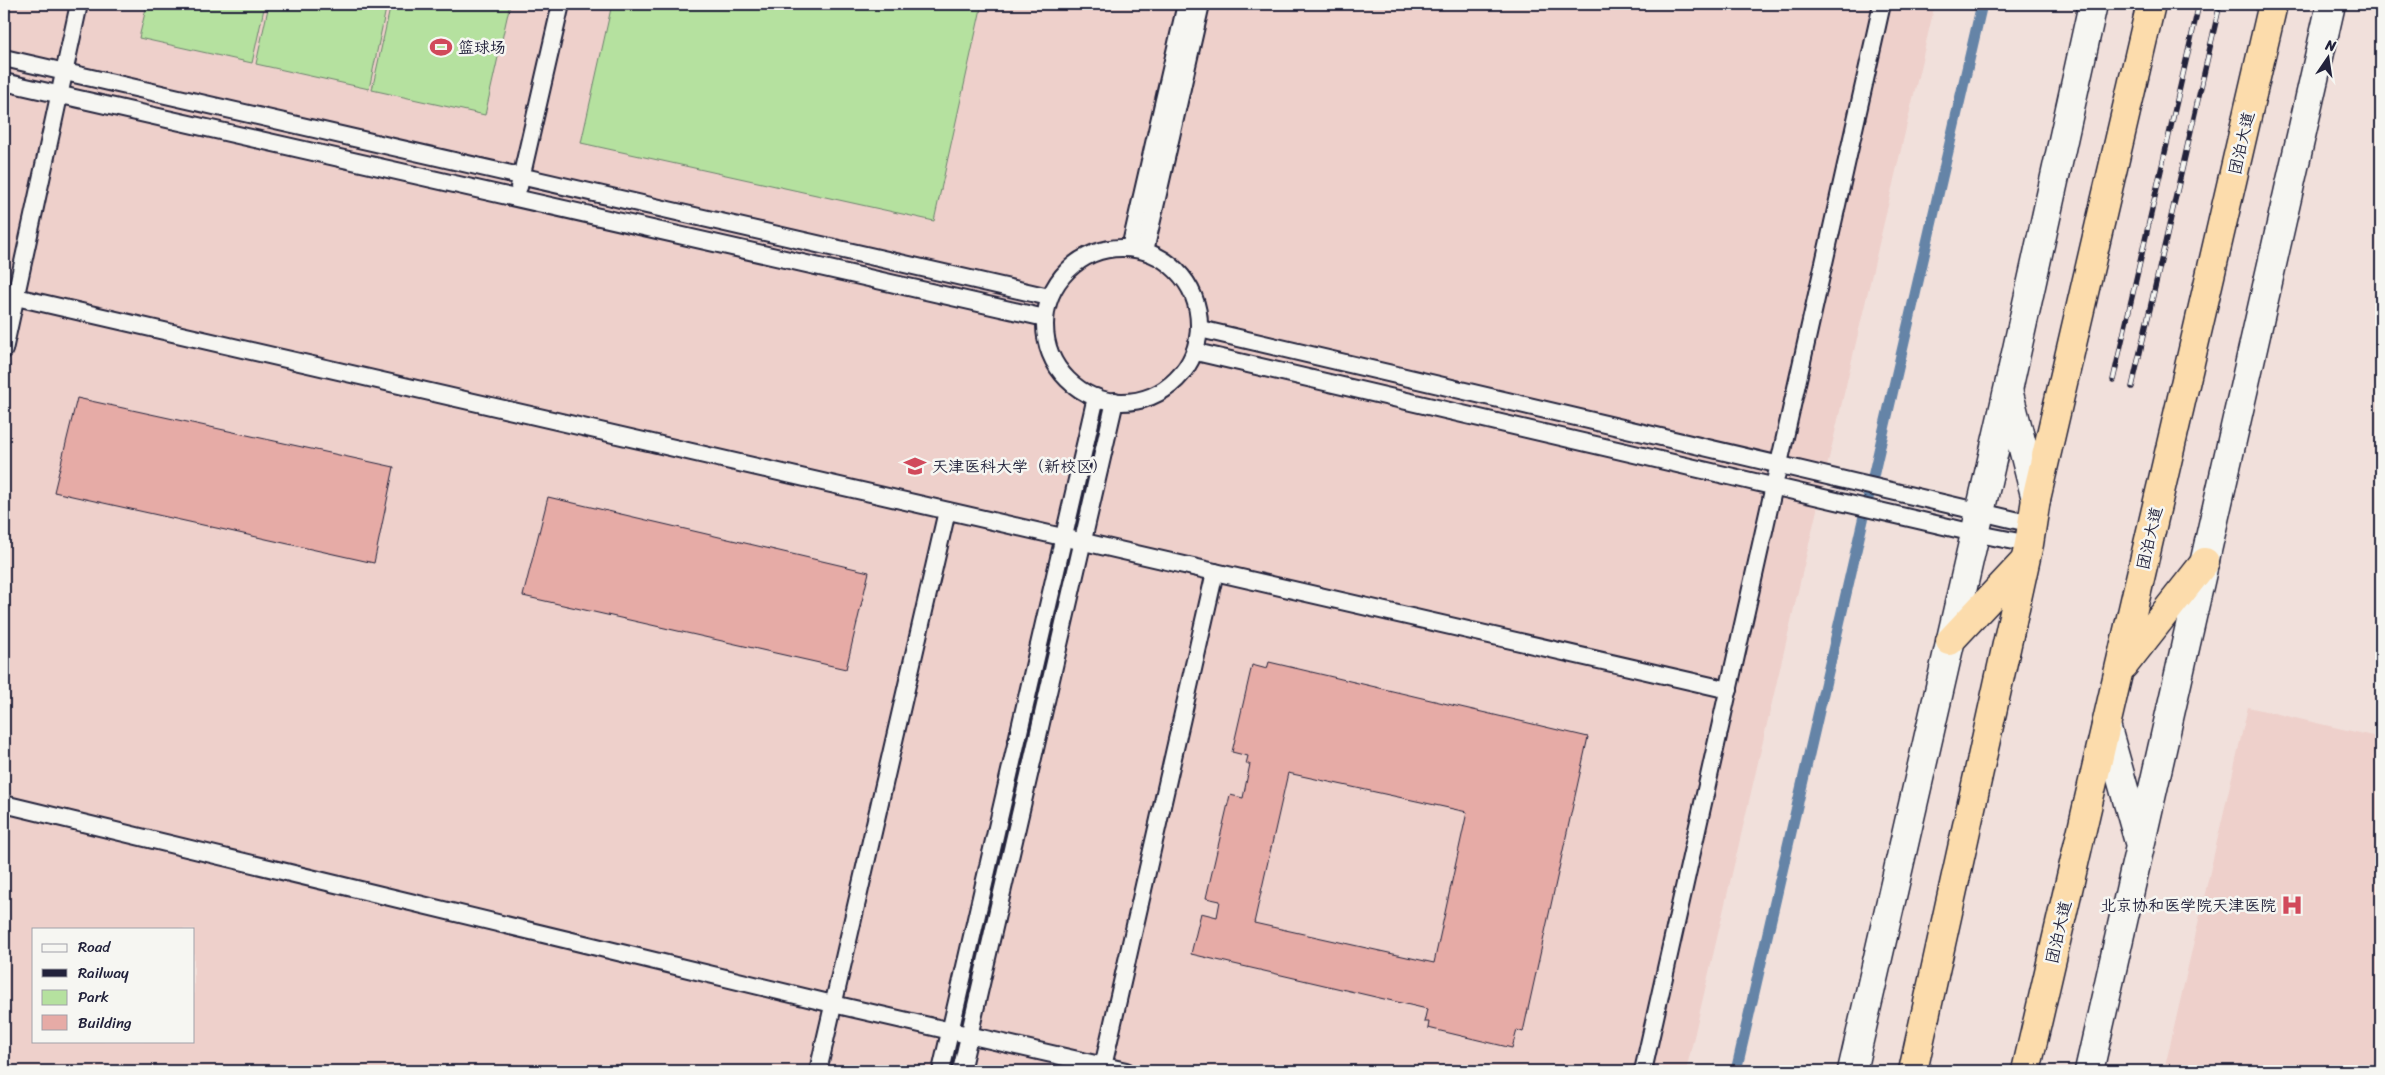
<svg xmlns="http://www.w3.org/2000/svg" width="2385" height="1075" font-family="Sriracha,'LXGW WenKai TC',sans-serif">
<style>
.built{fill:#eed0cb;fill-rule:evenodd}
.green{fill:#b5e19f;stroke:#6c826d}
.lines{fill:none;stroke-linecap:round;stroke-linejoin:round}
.stream{stroke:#6584a7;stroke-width:11}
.building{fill:#e6aba6;stroke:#22223b;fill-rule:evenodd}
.lane-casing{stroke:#22223b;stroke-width:20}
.secondary-casing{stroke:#22223b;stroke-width:31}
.highway-casing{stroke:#22223b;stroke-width:31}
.lane{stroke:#f6f6f2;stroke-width:16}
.secondary{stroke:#f6f6f2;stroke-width:28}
.highway{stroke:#fcdcac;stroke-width:28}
.rail-casing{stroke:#22223b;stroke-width:5.5}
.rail{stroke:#f6f6f2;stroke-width:4;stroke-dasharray:11;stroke-linecap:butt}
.labels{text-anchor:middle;stroke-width:5;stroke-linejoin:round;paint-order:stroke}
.poi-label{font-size:16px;fill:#22223b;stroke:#f6f6f2;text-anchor:start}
.street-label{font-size:16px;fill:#22223b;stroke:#f6f6f2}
</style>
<rect width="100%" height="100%" fill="#f1e0db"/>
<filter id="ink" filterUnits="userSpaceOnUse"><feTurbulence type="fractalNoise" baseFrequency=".02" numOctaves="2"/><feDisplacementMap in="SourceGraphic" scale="10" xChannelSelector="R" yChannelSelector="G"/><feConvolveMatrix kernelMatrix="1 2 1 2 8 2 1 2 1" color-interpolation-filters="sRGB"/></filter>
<g filter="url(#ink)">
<g class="built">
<path d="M4 4H1935L1686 1071H4ZM34 929H194V1041H34Z"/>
<path d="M2248 707 2381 738V1071H2164Z"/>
</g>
<g class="green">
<path d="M147 4H265L252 63 139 38Z"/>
<path d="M269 4H387L369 89 256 64Z"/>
<path d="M391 4H510L485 115 372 90Z"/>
<path d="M612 4H982L934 221 581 143Z"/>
</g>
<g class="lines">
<path class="stream" d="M1736 1071 1982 4"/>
</g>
<g class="building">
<path d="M77 398 394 467 374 563 54 492Z"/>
<path d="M548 497 869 572 846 669 523 596Z"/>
<path d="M1269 662 1588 737 1523 1032 1517 1030 1512 1048 1428 1028 1429 1022H1424L1427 1009 1191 954 1201 913 1217 917 1220 901 1206 898 1230 795 1243 798 1250 764H1246L1248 756 1232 752 1252 665 1267 669ZM1288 773 1467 812 1434 963 1254 923Z"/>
</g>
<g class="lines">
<g class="lane-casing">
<g id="lane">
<path d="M4 58 1049 297"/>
<path d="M4 82 1045 318"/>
<path d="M519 187 561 4"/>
<circle cx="1122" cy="325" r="77"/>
<path d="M1130 248 1186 4"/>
<path d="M1145 251 1201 4"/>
<path d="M16 297 1729 690"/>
<path d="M1200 329 2032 524"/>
<path d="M4 350 79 4"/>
<path d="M1196 352 1974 533 2029 544"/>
<path d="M4 804 833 1004 1126 1071"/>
<path d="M818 1071 947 511"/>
<path d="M941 1071 1096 397"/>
<path d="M961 1071 1115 401"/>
<path d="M1102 1071 1215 572"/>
<path d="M1643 1071 1882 4"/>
</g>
</g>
<g class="secondary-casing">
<g id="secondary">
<path d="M2009 394 2036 499"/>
<path d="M2106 725 2139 842"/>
<path d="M1852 1071 2008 390 2093 4"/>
<path d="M2089 1071 2331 4"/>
</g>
</g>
<g class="highway-casing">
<g id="highway">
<path d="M1950 641 2023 563"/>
<path d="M2124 665 2205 562"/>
<path d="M1913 1071 2029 544 2036 499 2151 4"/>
<path d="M2026 1071 2273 4"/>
</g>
</g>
<use href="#lane" class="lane"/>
<use href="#secondary" class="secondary"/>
<use href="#highway" class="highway"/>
<g class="rail-casing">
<g id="rail">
<path d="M2113 380 2199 4"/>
<path d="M2132 387 2220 4"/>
</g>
</g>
<use href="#rail" class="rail"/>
</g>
</g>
<defs>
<g id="stadium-bare" transform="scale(1.725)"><path d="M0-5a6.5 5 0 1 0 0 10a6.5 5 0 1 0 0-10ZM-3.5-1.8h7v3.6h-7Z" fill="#d1495b" stroke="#f6f6f2" stroke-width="2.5" paint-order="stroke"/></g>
<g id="university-bare" transform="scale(1.725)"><path d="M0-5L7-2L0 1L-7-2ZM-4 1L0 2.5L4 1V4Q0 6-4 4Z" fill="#d1495b" stroke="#f6f6f2" stroke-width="2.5" paint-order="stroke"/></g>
<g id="hospital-bare" transform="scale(1.725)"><path d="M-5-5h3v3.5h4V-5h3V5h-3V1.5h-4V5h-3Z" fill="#d1495b" stroke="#f6f6f2" stroke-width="2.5" paint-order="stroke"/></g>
</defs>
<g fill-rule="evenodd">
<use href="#stadium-bare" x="441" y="47"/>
<use href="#university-bare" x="915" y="466"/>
<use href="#hospital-bare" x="2292" y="905"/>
</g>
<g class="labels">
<g class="poi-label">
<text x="458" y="53">篮球场</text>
<text x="932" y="472">天津医科大学（新校区）</text>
<text x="2276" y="911" text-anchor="end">北京协和医学院天津医院</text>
</g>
<g class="street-label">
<text transform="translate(2241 143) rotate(-77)" y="6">团泊大道</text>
<text transform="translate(2149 538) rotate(-77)" y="6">团泊大道</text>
<text transform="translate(2058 932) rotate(-77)" y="6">团泊大道</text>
</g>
</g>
<rect width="2385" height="1075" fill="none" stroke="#f6f6f2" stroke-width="20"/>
<rect x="10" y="10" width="2365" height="1055" fill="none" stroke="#22223b" stroke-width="2" filter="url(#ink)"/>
<rect x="32" y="928" width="162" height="115" fill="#f6f6f2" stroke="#a1a1a9"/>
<rect x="42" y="944" width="25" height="8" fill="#f6f6f2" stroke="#a1a1a9"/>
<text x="78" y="952" font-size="15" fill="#22223b">Road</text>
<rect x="42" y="969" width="25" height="8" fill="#22223b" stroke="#a1a1a9"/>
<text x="78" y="978" font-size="15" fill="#22223b">Railway</text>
<rect x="42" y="990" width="25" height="15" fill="#b5e19f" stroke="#a1a1a9"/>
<text x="78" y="1002" font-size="15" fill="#22223b">Park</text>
<rect x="42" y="1015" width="25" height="15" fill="#e6aba6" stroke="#a1a1a9"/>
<text x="78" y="1028" font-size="15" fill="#22223b">Building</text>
<g transform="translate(2328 58) rotate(13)" stroke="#f6f6f2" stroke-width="4" paint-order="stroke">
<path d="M0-4L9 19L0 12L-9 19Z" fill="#22223b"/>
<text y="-8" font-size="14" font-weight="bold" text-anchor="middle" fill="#22223b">N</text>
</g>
</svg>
